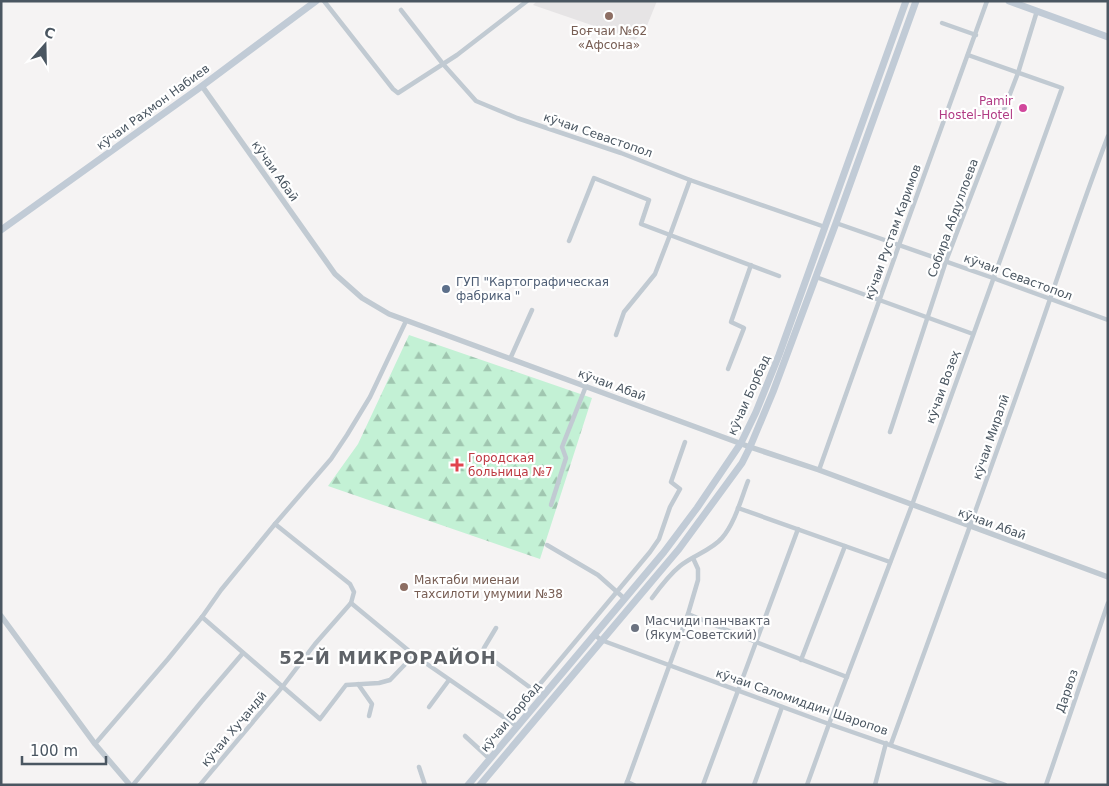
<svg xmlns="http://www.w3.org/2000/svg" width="1109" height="786" font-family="'DejaVu Sans',sans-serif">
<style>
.education{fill:#e6e4e5}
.forest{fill:url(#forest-firs)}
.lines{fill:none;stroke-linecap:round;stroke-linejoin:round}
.minor{stroke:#c1cad2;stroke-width:4.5}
.tertiary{stroke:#c1cad2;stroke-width:5.5}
.secondary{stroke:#c1cbd6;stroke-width:7}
.education-dot{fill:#8d6e63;stroke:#fff;stroke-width:2}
.hotel-dot{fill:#d1479c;stroke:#fff;stroke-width:2}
.service-dot{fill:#5c6f8a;stroke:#fff;stroke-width:2}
.health-dot{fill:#e0444e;stroke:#fff;stroke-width:2}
.worship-dot{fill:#6b7280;stroke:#fff;stroke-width:2}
.labels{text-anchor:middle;stroke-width:4.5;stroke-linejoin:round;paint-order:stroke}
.education-label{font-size:12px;fill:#785e54;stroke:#fff}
.hotel-label{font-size:12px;fill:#b23c85;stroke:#fff;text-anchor:end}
.street-label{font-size:12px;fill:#4a5661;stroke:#fff}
.service-label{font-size:12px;fill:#4e5e75;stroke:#fff;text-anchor:start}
.health-label{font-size:12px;fill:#be3a42;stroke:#fff;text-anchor:start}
.worship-label{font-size:12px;fill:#5b616d;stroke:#fff;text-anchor:start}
.district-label{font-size:18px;font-weight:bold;letter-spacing:1px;fill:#5f6368;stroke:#fff}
</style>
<defs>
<pattern id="forest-firs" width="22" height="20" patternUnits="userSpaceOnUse" patternTransform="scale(1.25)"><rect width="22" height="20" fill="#c3f1d5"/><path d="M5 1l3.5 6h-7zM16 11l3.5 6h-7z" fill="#a0c6b0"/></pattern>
</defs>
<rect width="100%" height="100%" fill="#f5f3f3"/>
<path class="education" d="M537 1H657L646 28 635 40 533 5Z"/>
<path class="forest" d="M409 335 592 398 540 559 328 486 358 444Z"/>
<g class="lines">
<g class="minor">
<path d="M324 1 393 89 398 93 457 55 527 1"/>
<path d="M401 10 443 64 476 101 517 118 621 153 690 180 825 227"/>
<path d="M942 23 976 35"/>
<path d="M690 180 670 235 779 276"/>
<path d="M836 223 993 278 1108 320"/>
<path d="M569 241 594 178 649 200 641 224 670 235 655 274 624 312 616 335"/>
<path d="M816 277 973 334"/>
<path d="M510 359 532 310"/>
<path d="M728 369 744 328 731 322 751 265"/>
<path d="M890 432 946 261 1018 73 1037 11"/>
<path d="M819 470 899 245 987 1"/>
<path d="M551 505 566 458 562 447 586 386"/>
<path d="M738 508 890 562"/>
<path d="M547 545 598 575 625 599"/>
<path d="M652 598C660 587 669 575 680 566 692 556 712 550 722 538 735 523 741 499 748 481"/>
<path d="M351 603 414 655 518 727"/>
<path d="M688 614 756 642 847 677"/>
<path d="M202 617 320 719 346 685 379 683 390 680 414 655"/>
<path d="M496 628 484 648 483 653 543 697"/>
<path d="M595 635 601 640 829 724 1005 785"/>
<path d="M801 660 845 546"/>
<path d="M358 684 372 704 369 716"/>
<path d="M429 707 449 680"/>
<path d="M509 721 650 552 659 539 670 507 680 489 671 482 685 442"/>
<path d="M465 736 490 759"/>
<path d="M95 744 168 659 202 617 221 590 275 524 331 459 347 435 370 397 406 321"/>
<path d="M891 744C938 615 985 486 1030 357 1056 283 1080 209 1108 136"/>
<path d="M419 767 425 785"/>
<path d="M627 782 634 785"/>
<path d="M133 785 202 701 243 653"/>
<path d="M200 785 283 686 315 644 351 603 354 592 350 584 275 524"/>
<path d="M626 785 688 614 698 580V569L693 558"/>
<path d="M703 785 798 529"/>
<path d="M754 785 782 707"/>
<path d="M807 785 829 724 912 505 1062 88 968 55"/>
<path d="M875 785 886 743"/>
<path d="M1046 785 1108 603"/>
</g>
<g class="tertiary">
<path d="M202 86 335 274 362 298 389 314 750 447 819 470 1108 577"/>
<path d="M1 616 95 744 130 785"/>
</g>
<g class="secondary">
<path d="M1009 1 1108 37"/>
<path d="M1 230 202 86 316 1"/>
<path d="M468 785 664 552 697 508 741 443 756 412 779 355 906 1"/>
<path d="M480 785 679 549 742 463 750 447 773 392 836 223 916 1"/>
</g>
</g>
<g class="education-dot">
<circle cx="609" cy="16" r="5"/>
<circle cx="404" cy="587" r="5"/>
</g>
<circle class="hotel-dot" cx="1023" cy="108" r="5"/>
<circle class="service-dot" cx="446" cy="289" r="5"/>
<path class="health-dot" d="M454.5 457.5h5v5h5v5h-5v5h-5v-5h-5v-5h5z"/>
<circle class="worship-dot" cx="635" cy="628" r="5"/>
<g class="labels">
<g class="education-label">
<text x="609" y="35">Боғчаи №62<tspan x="609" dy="14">«Афсона»</tspan></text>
<text x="414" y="584" text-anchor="start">Мактаби миенаи<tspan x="414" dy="14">тахсилоти умумии №38</tspan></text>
</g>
<g class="hotel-label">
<text x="1013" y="105">Pamir<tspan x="1013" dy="14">Hostel-Hotel</tspan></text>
</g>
<g class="street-label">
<text transform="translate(153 107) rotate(-36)" y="4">кӯчаи Раҳмон Набиев</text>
<text transform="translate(598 135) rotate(19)" y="4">кӯчаи Севастопол</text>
<text transform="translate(275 171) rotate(55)" y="4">кӯчаи Абаӣ</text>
<text transform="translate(953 218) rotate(-70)" y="4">Собира Абдуллоева</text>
<text transform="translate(893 232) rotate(-70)" y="4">кӯчаи Рустам Каримов</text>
<text transform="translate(1018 277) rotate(20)" y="4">кӯчаи Севастопол</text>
<text transform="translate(612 385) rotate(20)" y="4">кӯчаи Абаӣ</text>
<text transform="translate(943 387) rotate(-70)" y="4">кӯчаи Возеҳ</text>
<text transform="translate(749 395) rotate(-66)" y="4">кӯчаи Борбад</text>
<text transform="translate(991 437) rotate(-71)" y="4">кӯчаи Миралӣ</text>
<text transform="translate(992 524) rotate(20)" y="4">кӯчаи Абаӣ</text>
<text transform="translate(1067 691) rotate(-71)" y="4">Дарвоз</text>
<text transform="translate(802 702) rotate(19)" y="4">кӯчаи Саломиддин Шаропов</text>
<text transform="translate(511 717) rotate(-50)" y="4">кӯчаи Борбад</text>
<text transform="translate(234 729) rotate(-50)" y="4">кӯчаи Хуҷандӣ</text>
</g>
<g class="service-label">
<text x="456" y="286">ГУП "Картографическая<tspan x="456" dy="14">фабрика "</tspan></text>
</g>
<g class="health-label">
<text x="468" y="462">Городская<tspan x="468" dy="14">больница №7</tspan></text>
</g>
<g class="worship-label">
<text x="645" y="625">Масчиди панчвакта<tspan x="645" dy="14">(Якум-Советский)</tspan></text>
</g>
<g class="district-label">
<text x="388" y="664">52-Й МИКРОРАЙОН</text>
</g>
</g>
<rect width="1109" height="786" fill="none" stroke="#4a5661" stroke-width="5"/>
<g transform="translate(45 45) rotate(20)" stroke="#ffffff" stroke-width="4" paint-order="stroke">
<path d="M0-4L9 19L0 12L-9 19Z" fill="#4a5661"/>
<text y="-8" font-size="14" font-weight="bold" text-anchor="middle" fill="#4a5661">С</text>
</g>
<path d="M22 756v8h84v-8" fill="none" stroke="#4a5661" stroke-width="2.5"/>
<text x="30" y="756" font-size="15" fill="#4a5661" stroke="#ffffff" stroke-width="4" paint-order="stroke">100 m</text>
</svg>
